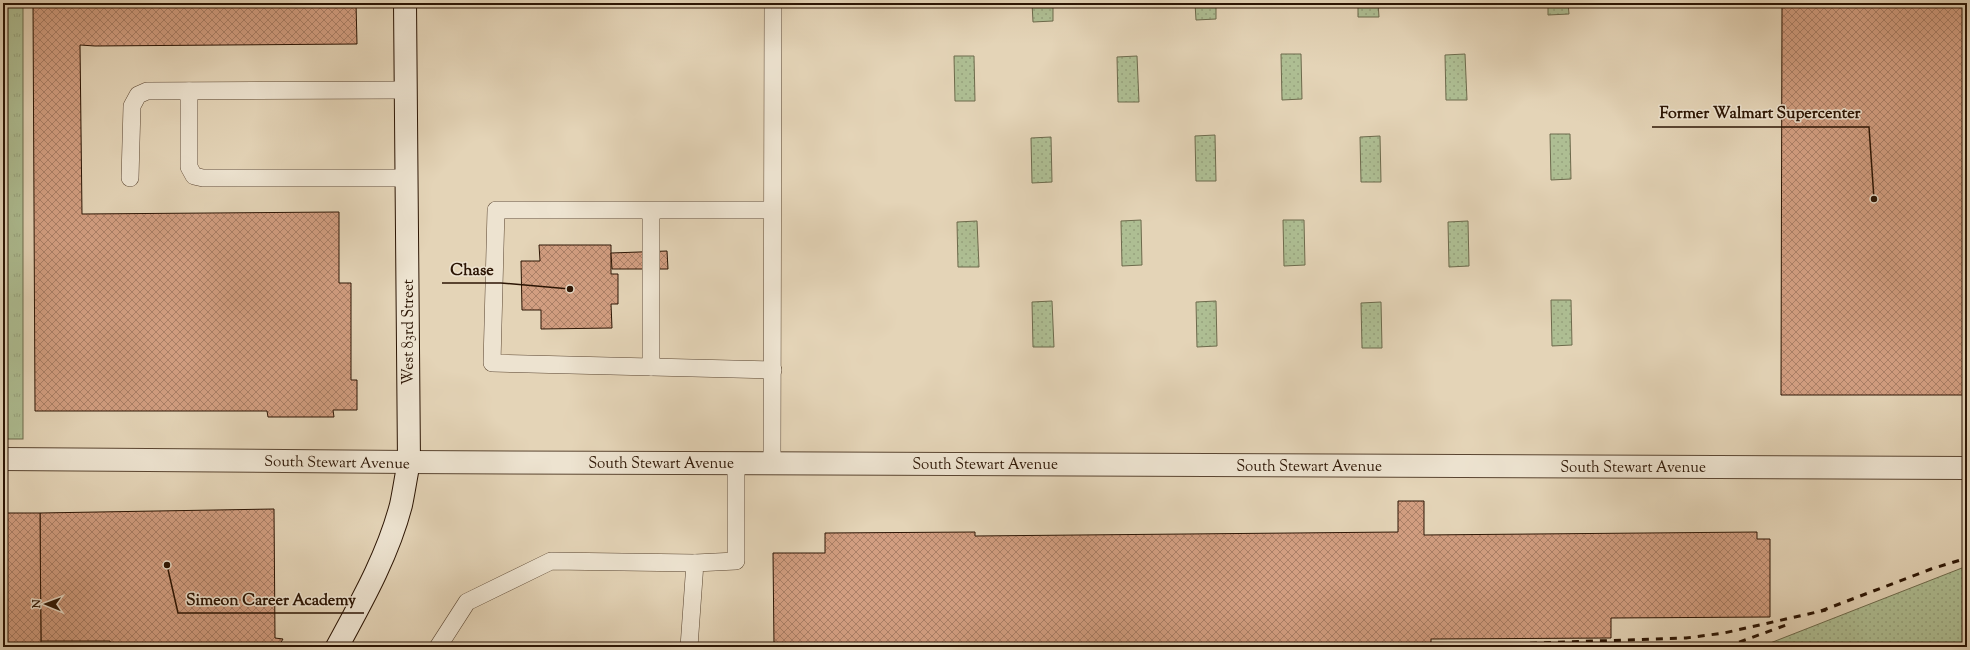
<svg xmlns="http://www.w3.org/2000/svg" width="1970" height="650" font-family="'Sorts Mill Goudy',serif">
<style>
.grass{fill:url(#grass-dots);stroke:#6d6a4c}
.park{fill:url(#park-tufts);stroke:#6d6a4c}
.building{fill:url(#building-cross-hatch);stroke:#2c1504}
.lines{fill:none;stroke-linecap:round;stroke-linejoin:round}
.lane-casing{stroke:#5a4531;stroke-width:18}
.street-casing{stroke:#5a4531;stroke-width:24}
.secondary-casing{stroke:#2c1504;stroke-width:24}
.lane{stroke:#ede3d0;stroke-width:17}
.street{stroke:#ede3d0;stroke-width:22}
.secondary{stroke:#ede3d0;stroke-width:22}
.rail{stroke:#2c1504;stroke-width:3;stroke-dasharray:7 7;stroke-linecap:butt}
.labels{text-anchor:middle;stroke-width:3;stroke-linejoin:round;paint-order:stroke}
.street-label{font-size:15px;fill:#2c1504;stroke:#ede3d0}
.leader{fill:none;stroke:#2c1504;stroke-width:1.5}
.callout-dot{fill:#2c1504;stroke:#ede3d0;stroke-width:1.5}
.callout-label{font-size:16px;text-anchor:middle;font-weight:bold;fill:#2c1504;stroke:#ede3d0;stroke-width:3;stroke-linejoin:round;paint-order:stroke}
</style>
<defs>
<pattern id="grass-dots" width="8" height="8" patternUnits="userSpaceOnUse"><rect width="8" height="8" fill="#aebe93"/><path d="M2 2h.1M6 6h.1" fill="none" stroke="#96a27d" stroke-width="1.8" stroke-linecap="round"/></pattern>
<pattern id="park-tufts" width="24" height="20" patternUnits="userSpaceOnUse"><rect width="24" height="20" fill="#aebe93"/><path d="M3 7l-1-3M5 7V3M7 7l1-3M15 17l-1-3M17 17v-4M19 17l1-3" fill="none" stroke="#96a27d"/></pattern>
<pattern id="building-cross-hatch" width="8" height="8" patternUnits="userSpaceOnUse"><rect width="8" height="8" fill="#d29e81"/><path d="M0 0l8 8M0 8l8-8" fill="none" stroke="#ab8067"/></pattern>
</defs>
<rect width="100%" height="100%" fill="#e4d4b7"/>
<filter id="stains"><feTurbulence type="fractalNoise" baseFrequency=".005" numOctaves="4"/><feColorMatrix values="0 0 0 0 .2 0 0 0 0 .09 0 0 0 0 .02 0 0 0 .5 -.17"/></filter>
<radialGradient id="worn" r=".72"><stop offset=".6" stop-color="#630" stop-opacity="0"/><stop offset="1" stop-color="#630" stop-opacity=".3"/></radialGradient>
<g class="grass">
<path d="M1032 3H1053V21L1033 22Z"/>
<path d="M1195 3H1216V19L1196 20Z"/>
<path d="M1358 3H1378L1379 17H1358Z"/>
<path d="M1548 3H1568L1569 14 1548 15Z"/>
<path d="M1281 54H1301L1302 99 1282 100Z"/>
<path d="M1465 54 1467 100H1446L1445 55Z"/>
<path d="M954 56H974L975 101H955Z"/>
<path d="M1137 56 1139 102H1118L1117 57Z"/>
<path d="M1550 134H1570L1571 179 1551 180Z"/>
<path d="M1215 135 1216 181H1196L1195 136Z"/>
<path d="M1380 136 1381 182H1361L1360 137Z"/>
<path d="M1051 137 1052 182 1032 183 1031 138Z"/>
<path d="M1141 220 1142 265 1122 266 1121 221Z"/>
<path d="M1283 220H1304L1305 265 1284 266Z"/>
<path d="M977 221 979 267H958L957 222Z"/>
<path d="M1468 221 1469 266 1449 267 1448 222Z"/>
<path d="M1551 300H1571L1572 345 1552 346Z"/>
<path d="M1052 301 1054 347H1033L1032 302Z"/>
<path d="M1216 301 1217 346 1197 347 1196 302Z"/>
<path d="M1381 302 1382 348H1362L1361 303Z"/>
<path d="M1967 566V647H1760Z"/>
</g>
<rect class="park" x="3" y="3" width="20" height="436"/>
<g class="building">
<path d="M33 3H356L357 44 95 46 80 45 82 214 339 212V283H351V380H357V410H333L334 417H268L267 411H35Z"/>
<path d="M1782 3H1967V395H1781Z"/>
<path d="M539 245H611V274H618V304H611L612 328 541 329V310H522L521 261H540Z"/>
<path d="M667 251 668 269H612L611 253Z"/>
<path d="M1398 501H1424V535L1757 532V539H1770V617L1611 618V638L1431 639V647H774L773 553H825V533L975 532V536L1398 532Z"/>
<path d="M274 509 275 638 283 639 278 647H110V641H41L40 513Z"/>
<path d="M3 513H40L41 647H3Z"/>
</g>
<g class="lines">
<g class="lane-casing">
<g id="lane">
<path d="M189 91V167L194 176 203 178H406"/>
<path d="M130 178 132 106 138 95 147 91 406 90"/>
<path d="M772 210H496L492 363 773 370"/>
<path d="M651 367V211"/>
<path d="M772 464 773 3"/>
<path d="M438 647 467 602 551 561 695 563"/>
<path d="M689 647 695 563 736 561V463"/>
</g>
</g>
<g class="street-casing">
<path id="street" d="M3 459 409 462 1967 468"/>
</g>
<g class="secondary-casing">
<path id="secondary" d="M337 647C362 601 388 555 401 505 404 491 406 476 409 462L405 3"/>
</g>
<use href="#lane" class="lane"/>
<use href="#street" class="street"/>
<use href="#secondary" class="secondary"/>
<g class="rail">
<path d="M1821 611 1931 569 1967 558"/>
<path d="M1446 646 1686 638 1724 633 1826 610"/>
<path d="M1726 647 1786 625"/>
<path d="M1963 647 1967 646"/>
</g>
</g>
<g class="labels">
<g class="street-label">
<text transform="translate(408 332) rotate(-90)" y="5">West 83rd Street</text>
<text transform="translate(337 462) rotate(1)" y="5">South Stewart Avenue</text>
<text x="661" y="468">South Stewart Avenue</text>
<text x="985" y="469">South Stewart Avenue</text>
<text x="1309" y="471">South Stewart Avenue</text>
<text x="1633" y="472">South Stewart Avenue</text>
</g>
</g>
<path class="leader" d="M1874 199L1869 127H1652M570 289L501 283H442M167 565L178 613H364"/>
<g class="callout-dot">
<circle cx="1874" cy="199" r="4"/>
<circle cx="570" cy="289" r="4"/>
<circle cx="167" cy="565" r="4"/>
</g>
<g class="callout-label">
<text x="1760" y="118">Former Walmart Supercenter</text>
<text x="472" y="275">Chase</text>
<text x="271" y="605">Simeon Career Academy</text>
</g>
<rect width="1970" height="650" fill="none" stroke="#e4d4b7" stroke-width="16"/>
<rect x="4" y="4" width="1962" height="642" fill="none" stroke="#2c1504" stroke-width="2"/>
<rect x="8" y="8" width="1954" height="634" fill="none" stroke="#2c1504"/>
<g transform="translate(46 604) rotate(271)" stroke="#ede3d0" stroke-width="3" paint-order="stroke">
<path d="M0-3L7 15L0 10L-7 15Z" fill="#2c1504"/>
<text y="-6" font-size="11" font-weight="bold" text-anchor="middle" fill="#2c1504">N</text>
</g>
<rect width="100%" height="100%" filter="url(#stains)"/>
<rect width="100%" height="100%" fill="url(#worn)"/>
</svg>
